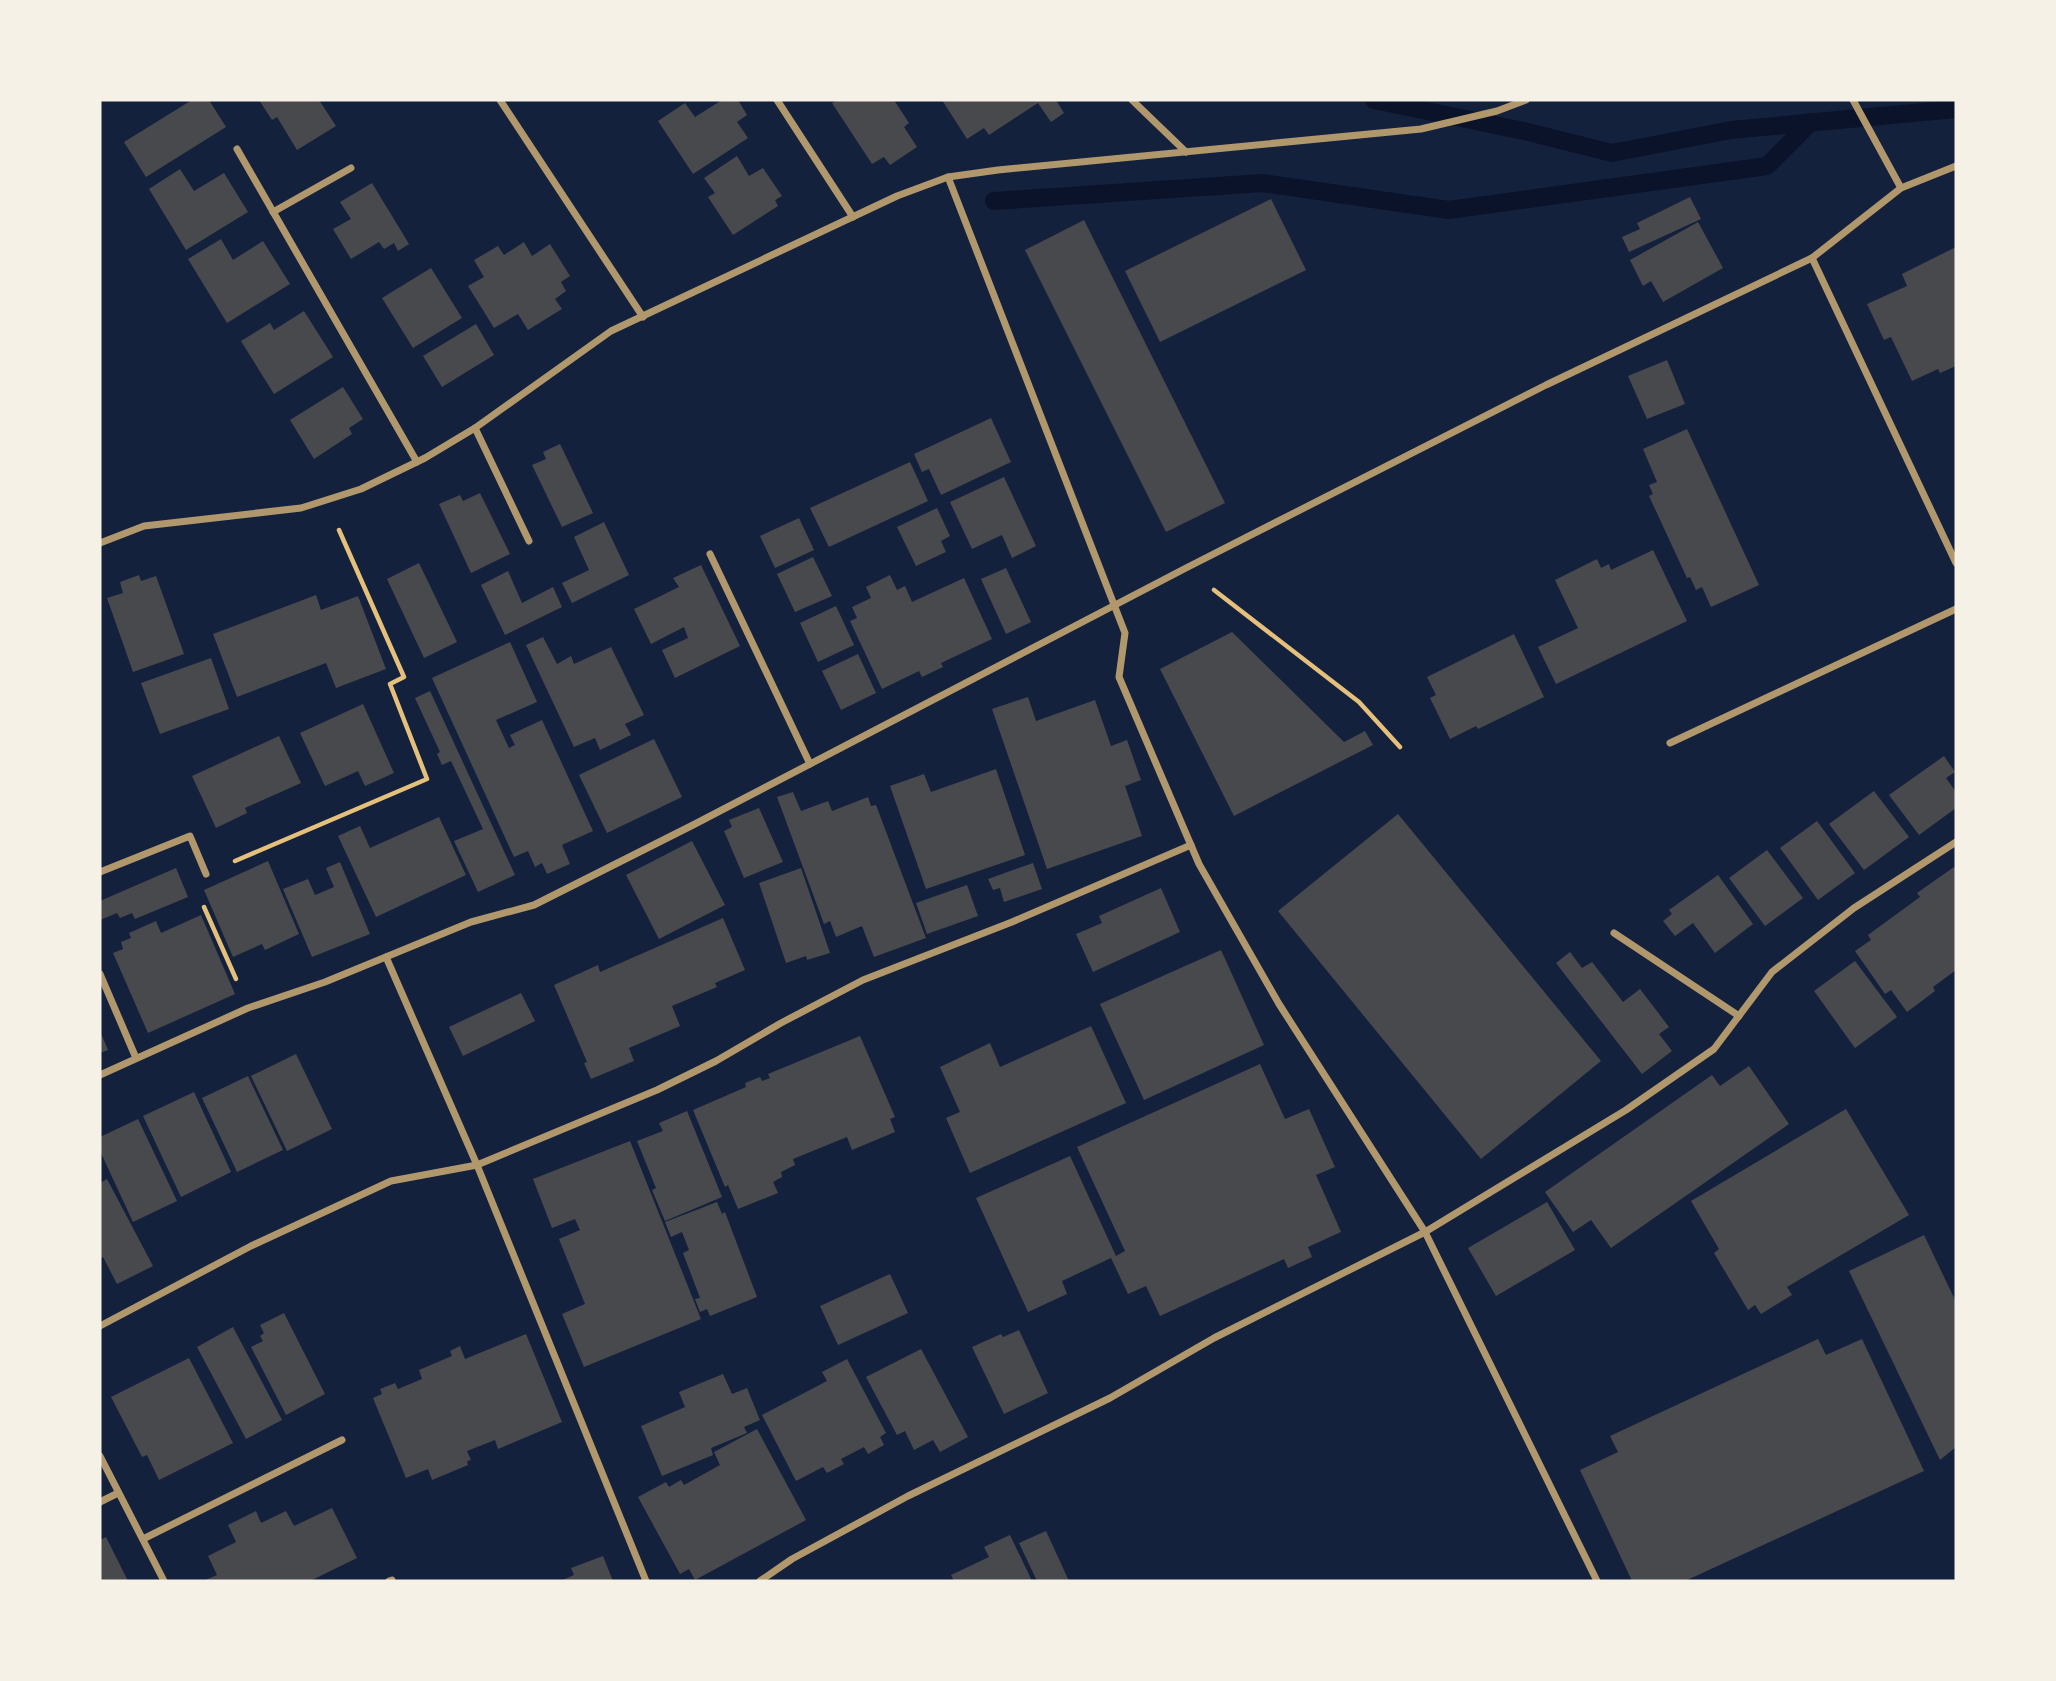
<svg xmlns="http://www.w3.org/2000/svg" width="2056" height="1681" font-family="Signika,sans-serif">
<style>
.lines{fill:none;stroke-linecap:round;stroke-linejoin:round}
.stream{stroke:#0b132b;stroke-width:18}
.building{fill:#48494c}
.path{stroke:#e5c07b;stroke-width:4.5}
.minor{stroke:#b1986c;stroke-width:7}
</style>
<rect width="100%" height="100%" fill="#14213d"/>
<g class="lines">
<g class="stream">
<path d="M1374 100 1524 131 1612 153 1731 130 1956 109"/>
<path d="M994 201 1262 183 1449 210 1767 166 1811 122"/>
</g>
</g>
<g class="building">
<path d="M192 100H209L226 127 146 177 124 142Z"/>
<path d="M259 100H319L336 126 297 150 277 117 272 120Z"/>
<path d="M722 100H738L747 115 737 122 748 138 693 174 658 121 685 103 695 117Z"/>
<path d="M838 100H894L909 123 904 127 917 147 890 165 884 157 872 164 832 103Z"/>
<path d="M942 100H1056L1064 113 1051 122 1038 103 989 135 984 128 967 139Z"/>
<path d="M737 156 749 176 763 168 782 196 775 200 778 206 733 235 708 197 715 193 704 178Z"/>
<path d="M180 169 194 191 224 173 248 212 186 250 149 189Z"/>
<path d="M372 183 409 244 398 251 394 243 384 249 379 242 351 259 333 229 351 219 340 202Z"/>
<path d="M1690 197 1701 219 1629 252 1622 237 1640 229 1637 223Z"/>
<path d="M1271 199 1306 270 1160 342 1125 271Z"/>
<path d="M1084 220 1225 503 1166 532 1025 250Z"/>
<path d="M1698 222 1723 268 1663 302 1651 281 1643 286 1630 260Z"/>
<path d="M221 239 233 260 263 241 290 284 227 323 188 259Z"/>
<path d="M524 242 532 256 550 244 570 276 561 282 566 291 555 299 562 309 528 330 518 314 494 328 468 286 484 277 474 260 498 246 504 255Z"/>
<path d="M1956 247V366L1940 373 1938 369 1912 381 1891 337 1884 340 1867 304 1907 286 1902 274Z"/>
<path d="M431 268 462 318 413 348 382 298Z"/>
<path d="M304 311 333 357 274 394 241 341 270 323 274 330Z"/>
<path d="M476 324 494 355 442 387 423 356Z"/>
<path d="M1667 360 1685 404 1647 419 1628 376Z"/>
<path d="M343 387 363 419 349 428 352 434 314 459 290 420Z"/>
<path d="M991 418 1011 462 941 495 929 469 922 472 914 454Z"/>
<path d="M1687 429 1759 585 1711 607 1702 587 1696 590 1690 577 1687 578 1649 496 1653 494 1649 485 1657 482 1643 449Z"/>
<path d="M560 444 593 513 562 527 532 465 546 459 543 452Z"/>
<path d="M910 462 928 501 829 547 810 508Z"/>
<path d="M1004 477 1036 546 1012 558 1002 535 972 549 950 502Z"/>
<path d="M480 493 510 554 471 573 439 504 460 495 463 501Z"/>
<path d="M937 508 950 536 941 541 946 552 916 566 897 527Z"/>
<path d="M799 518 814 550 775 568 760 536Z"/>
<path d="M604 522 629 575 572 603 562 583 589 570 574 537Z"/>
<path d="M1653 550 1687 621 1556 684 1538 647 1578 628 1555 580 1597 559 1601 568 1609 564 1611 570Z"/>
<path d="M813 557 832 596 795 612 777 574Z"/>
<path d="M419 563 457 642 424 658 387 579Z"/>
<path d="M701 565 740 646 675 678 662 650 688 638 684 627 651 644 634 609 679 587 673 578Z"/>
<path d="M1006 568 1031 622 1006 634 981 579Z"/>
<path d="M508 571 522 603 553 587 562 607 505 635 481 585Z"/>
<path d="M139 575 141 581 156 576 184 654 133 672 107 598 123 593 120 582Z"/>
<path d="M890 575 897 590 905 586 912 602 964 578 992 639 941 663 943 667 922 677 919 671 882 689 850 621 857 618 852 607 871 598 866 587Z"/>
<path d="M316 595 321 610 358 596 386 669 336 688 326 663 237 697 213 634Z"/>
<path d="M836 606 854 645 818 662 800 623Z"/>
<path d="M1232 632 1344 742 1365 731 1373 745 1234 816 1160 669Z"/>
<path d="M1514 634 1544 697 1478 729 1476 726 1450 739 1430 698 1436 695 1427 677Z"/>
<path d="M543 637 557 664 571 656 574 664 611 647 644 715 625 724 631 735 600 750 595 738 574 747 526 645Z"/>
<path d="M510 642 537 702 496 720 509 748 515 745 510 735 542 720 593 831 562 845 570 864 547 874 542 863 535 867 528 851 514 857 432 678Z"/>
<path d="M858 654 876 693 841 710 822 671Z"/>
<path d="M211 658 229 709 160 734 141 683Z"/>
<path d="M430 691 515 875 478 892 454 841 483 829 451 761 442 765 437 754 440 752 415 698Z"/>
<path d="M1028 697 1036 721 1095 700 1111 746 1127 740 1141 780 1125 786 1142 836 1047 869 992 709Z"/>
<path d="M363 704 394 773 365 786 358 771 325 786 300 733Z"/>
<path d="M279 736 301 783 245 808 247 813 216 828 192 776Z"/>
<path d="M654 739 682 797 607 833 579 775Z"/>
<path d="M1944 756 1955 772 1946 778 1956 792V808L1919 835 1889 795Z"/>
<path d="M996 769 1025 855 926 889 890 786 924 774 931 792Z"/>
<path d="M1874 791 1909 837 1864 870 1829 824Z"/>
<path d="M793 792 801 811 828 801 832 811 868 797 871 806 876 805 926 938 874 957 862 926 836 937 830 921 824 924 777 797Z"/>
<path d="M759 808 783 862 744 878 724 831 732 827 729 820Z"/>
<path d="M1398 814 1601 1061 1481 1159 1278 911Z"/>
<path d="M439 817 466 875 376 917 338 836 360 826 370 848Z"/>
<path d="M1817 821 1855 873 1818 900 1780 848Z"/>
<path d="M692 841 725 905 659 939 626 875Z"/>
<path d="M1767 850 1803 898 1765 926 1729 878Z"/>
<path d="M268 861 299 934 265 950 262 944 233 957 204 890Z"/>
<path d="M340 862 370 934 312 957 283 889 308 879 315 895 334 887 326 868Z"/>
<path d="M1033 863 1042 889 1004 902 1000 888 993 890 988 879Z"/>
<path d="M1954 867 1956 870V970L1933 987 1935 991 1907 1012 1891 990 1885 994 1855 951 1871 940 1868 935 1920 897 1917 893Z"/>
<path d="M176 868 188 897 135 919 132 913 120 918 117 913 100 920V901Z"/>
<path d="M801 868 830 953 807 960 806 956 786 963 759 883Z"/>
<path d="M1718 875 1753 924 1715 953 1693 923 1675 936 1663 921 1672 914 1669 910Z"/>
<path d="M967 885 978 916 927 934 916 903Z"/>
<path d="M1161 888 1180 932 1093 972 1076 934 1102 923 1099 916Z"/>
<path d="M201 915 235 994 148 1033 113 953 123 949 121 942 131 938 129 933 156 921 161 933Z"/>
<path d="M723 918 745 970 715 983 717 987 672 1006 680 1026 629 1048 634 1061 591 1079 584 1063 587 1062 554 985 598 965 600 972Z"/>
<path d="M1221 950 1264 1045 1144 1100 1100 1004Z"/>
<path d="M1570 952 1582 968 1592 962 1623 1002 1640 989 1669 1027 1659 1034 1672 1051 1642 1074 1556 963Z"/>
<path d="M1855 961 1897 1017 1855 1048 1814 991Z"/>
<path d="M521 993 535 1021 463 1056 449 1027Z"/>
<path d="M1091 1026 1126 1103 970 1173 946 1118 960 1112 940 1067 990 1043 1000 1067Z"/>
<path d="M100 1031 108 1050 100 1053Z"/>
<path d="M860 1036 895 1117 890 1119 895 1132 852 1150 847 1137 793 1159 795 1165 781 1172 782 1177 773 1182 778 1193 738 1209 728 1185 725 1187 693 1110 746 1087 745 1083 760 1077 762 1081 770 1078 768 1074Z"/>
<path d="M296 1054 332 1129 287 1151 251 1076Z"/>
<path d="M1260 1064 1285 1119 1309 1109 1335 1167 1316 1175 1341 1232 1308 1247 1312 1257 1288 1268 1284 1259 1160 1316 1146 1286 1128 1294 1111 1258 1062 1281 1067 1294 1028 1312 976 1198 1070 1156 1116 1256 1125 1251 1077 1147Z"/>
<path d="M1749 1066 1789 1124 1611 1248 1591 1220 1573 1232 1545 1192 1712 1075 1720 1086Z"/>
<path d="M248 1076 283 1150 237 1172 202 1098Z"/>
<path d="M194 1092 231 1172 181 1197 143 1116Z"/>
<path d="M1846 1109 1909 1215 1787 1287 1792 1295 1761 1314 1755 1305 1748 1310 1714 1253 1719 1249 1691 1201Z"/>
<path d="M687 1111 722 1197 665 1221 652 1190 656 1188 637 1141 663 1131 659 1123Z"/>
<path d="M138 1119 177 1201 133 1222 100 1151V1137Z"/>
<path d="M630 1141 701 1319 584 1367 562 1314 585 1304 559 1239 580 1230 575 1219 552 1228 533 1179Z"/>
<path d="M107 1179 153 1266 117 1284 103 1257 100 1259V1183Z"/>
<path d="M717 1202 722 1214 725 1212 757 1297 710 1316 707 1309 700 1312 695 1299 700 1298 683 1253 689 1250 682 1232 671 1237 665 1222Z"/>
<path d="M1547 1202 1575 1250 1496 1296 1468 1248Z"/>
<path d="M1924 1235 1956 1302V1447L1940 1460 1849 1271Z"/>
<path d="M890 1274 908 1313 838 1345 820 1306Z"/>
<path d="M284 1313 325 1394 286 1415 251 1347 263 1341 260 1336 264 1333 260 1325Z"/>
<path d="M233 1327 282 1420 246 1439 197 1347Z"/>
<path d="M1019 1330 1048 1393 1004 1414 972 1347 1001 1334 1003 1337Z"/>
<path d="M526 1334 562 1422 498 1449 495 1440 467 1451 471 1460 467 1461 468 1465 432 1480 428 1469 406 1478 373 1398 382 1394 380 1389 395 1383 398 1389 422 1379 419 1370 452 1356 450 1351 460 1346 465 1359Z"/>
<path d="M1818 1339 1826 1355 1862 1339 1924 1471 1685 1581H1632L1580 1470 1618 1452 1610 1436Z"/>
<path d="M921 1349 968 1437 940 1452 933 1440 914 1450 905 1431 897 1435 866 1377Z"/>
<path d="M189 1358 233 1443 159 1480 147 1455 142 1457 111 1397Z"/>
<path d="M847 1359 886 1433 880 1437 884 1445 868 1454 864 1447 841 1459 844 1464 827 1473 823 1467 796 1481 762 1415 827 1381 822 1372Z"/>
<path d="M723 1374 732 1394 747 1388 760 1420 744 1427 747 1433 711 1448 713 1455 662 1476 641 1426 685 1407 679 1392Z"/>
<path d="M757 1429 806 1520 695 1580 689 1569 680 1574 638 1497 666 1482 669 1487 681 1480 684 1485 720 1465 714 1452Z"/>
<path d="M332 1508 357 1558 310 1581H203L217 1575 208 1556 236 1542 228 1525 256 1511 261 1523 286 1511 294 1526Z"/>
<path d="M1046 1531 1069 1581H1037L1019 1543Z"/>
<path d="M1010 1535 1032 1581H954L951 1575 989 1557 984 1547Z"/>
<path d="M106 1537 128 1581H100V1540Z"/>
<path d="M603 1556 613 1581H560L574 1575 571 1568Z"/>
</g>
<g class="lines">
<g class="path">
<path d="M1214 590 1359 702 1400 747"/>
<path d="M235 861 427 779 390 684 404 677 339 530"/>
<path d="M204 907 236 979"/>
</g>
<g class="minor">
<path d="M500 100 643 317"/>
<path d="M777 100 853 217"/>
<path d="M1132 100 1186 152"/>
<path d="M1853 100 1901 188"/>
<path d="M237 149 417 462"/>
<path d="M948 177 1125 633 1119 677 1199 864 1279 1004 1425 1232 1597 1581"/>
<path d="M273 212 351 168"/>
<path d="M1812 258 1956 563"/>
<path d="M475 428 529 541"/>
<path d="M100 543 144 526 301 508 361 489 425 458 475 428 611 331 897 196 948 177 998 170 1421 129 1497 111 1526 100"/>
<path d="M710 554 810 764"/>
<path d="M1670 743 1956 609"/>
<path d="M100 872 190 836 206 874"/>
<path d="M1614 933 1739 1016"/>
<path d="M386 957 477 1165 646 1581"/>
<path d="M100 974 136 1058"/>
<path d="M100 1075 248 1008 325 982 471 922 534 905 693 825 1186 568 1546 385 1812 258 1901 188 1956 166"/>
<path d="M100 1326 251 1246 391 1181 477 1165 657 1090 716 1061 781 1023 863 980 1012 922 1191 845"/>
<path d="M100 1456 164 1581"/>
<path d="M100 1502 118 1493"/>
<path d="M143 1539 342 1440"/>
<path d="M389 1581 392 1580"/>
<path d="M760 1581 792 1559 908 1496 1110 1398 1214 1338 1425 1232 1626 1110 1714 1049 1772 972 1854 908 1956 842"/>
</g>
</g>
<rect width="2056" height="1681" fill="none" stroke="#f6f1e7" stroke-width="203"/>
</svg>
